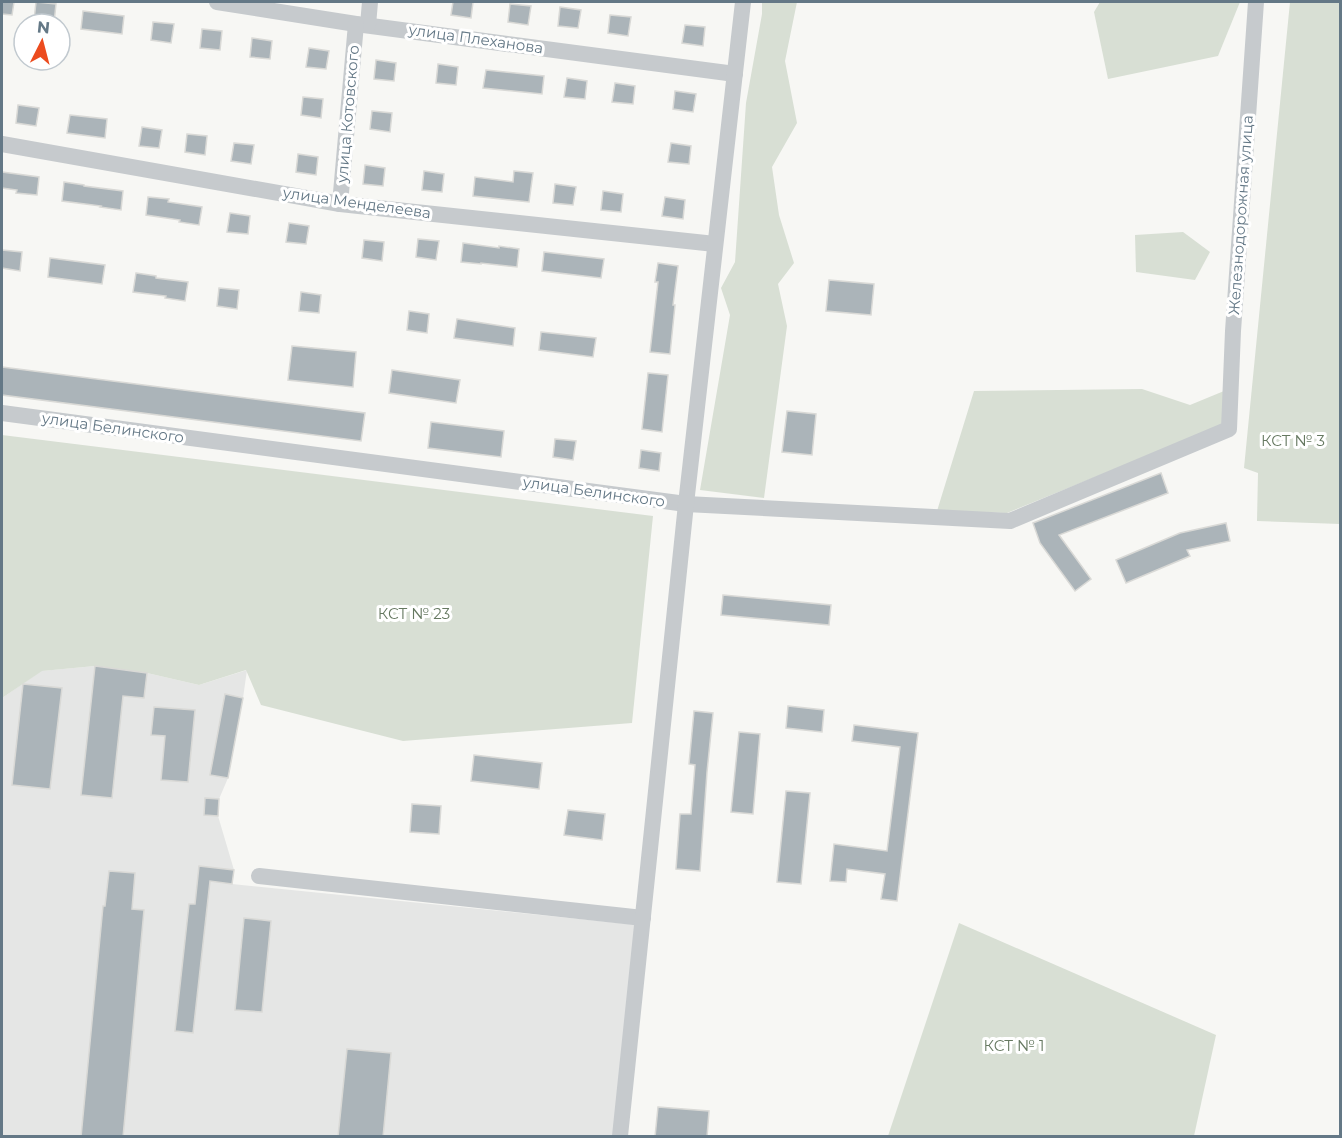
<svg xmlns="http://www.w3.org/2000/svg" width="1342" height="1138" font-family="Montserrat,sans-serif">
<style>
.built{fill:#e5e6e5}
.green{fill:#d8dfd4}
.building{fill:#abb4b9;stroke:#d9d9d6;stroke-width:1.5}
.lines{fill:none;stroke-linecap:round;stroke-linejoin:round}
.minor{stroke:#c6cacd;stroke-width:16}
.labels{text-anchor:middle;stroke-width:6;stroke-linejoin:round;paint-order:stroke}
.street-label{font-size:15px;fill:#647886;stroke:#fff}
.park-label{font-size:15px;fill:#657860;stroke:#fff}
</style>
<rect width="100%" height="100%" fill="#f7f7f4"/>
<path class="built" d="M95 666 147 673 199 685 247 670 243 698 228 778 219 799 218 816 234 870 232 884 638 925 615 1136H2V698L41 671Z"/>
<g class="green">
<path d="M762 2H797L785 61 797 123 772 167 779 215 794 263 778 284 787 326 764 498 700 490 730 315 721 288 735 262 746 103 762 14Z"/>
<path d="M1100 2H1240L1218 56 1108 79 1094 12Z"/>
<path d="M1290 2H1340V524L1257 521 1258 473 1244 468Z"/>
<path d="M1183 232 1210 252 1195 280 1136 272 1135 235Z"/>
<path d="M1142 389 1190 405 1224 391 1223 425 1007 513 937 511 974 391Z"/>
<path d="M2 435 653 516 632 723 403 741 261 705 246 670 199 685 147 673 95 666 42 671 2 698Z"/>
<path d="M959 923 1216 1035 1194 1136H888Z"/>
</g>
<g class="building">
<path d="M2 2H14L12 15 2 14Z"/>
<path d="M36 2 56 4 54 23 34 20Z"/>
<path d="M453 2H473L471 18 451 15Z"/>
<path d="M510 4 531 6 528 25 508 22Z"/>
<path d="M560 7 581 10 578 28 558 26Z"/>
<path d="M83 11 124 16 122 34 81 29Z"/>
<path d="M610 15 631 17 628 36 608 33Z"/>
<path d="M153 22 174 24 171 43 151 40Z"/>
<path d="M685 25 705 27 703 46 682 43Z"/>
<path d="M202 29 222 31 220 50 200 48Z"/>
<path d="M252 38 272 41 270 59 250 57Z"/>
<path d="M309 48 329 51 326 69 306 67Z"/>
<path d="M376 60 396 63 394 81 374 79Z"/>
<path d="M438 64 458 67 456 85 436 83Z"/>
<path d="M486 70 544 76 542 94 483 88Z"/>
<path d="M567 78 587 81 585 99 564 97Z"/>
<path d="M615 83 635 86 633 104 612 102Z"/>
<path d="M675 91 696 94 693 112 673 109Z"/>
<path d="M303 97 323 99 321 118 301 115Z"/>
<path d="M18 105 39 108 36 126 16 123Z"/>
<path d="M372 111 392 113 390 132 370 129Z"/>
<path d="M70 115 107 119 105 138 67 133Z"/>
<path d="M142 127 162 130 159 148 139 146Z"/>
<path d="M187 134 207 136 205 155 185 152Z"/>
<path d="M234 143 254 145 251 164 231 161Z"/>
<path d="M671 143 691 146 689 164 668 162Z"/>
<path d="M298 154 318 157 316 175 296 172Z"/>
<path d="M365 165 385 168 383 186 363 184Z"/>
<path d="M424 171 444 174 442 192 422 190Z"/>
<path d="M514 171 533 173 529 202 473 196 475 177 513 182Z"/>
<path d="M2 172 39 177 37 195 16 193 17 190 2 188Z"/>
<path d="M64 182 84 185V186L123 191 121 210 100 207 101 206 62 201Z"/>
<path d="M555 184 576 187 573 205 553 203Z"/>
<path d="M603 191 623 194 621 212 601 210Z"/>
<path d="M148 197 169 199 168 202 202 207 199 225 179 222 180 220 146 215Z"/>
<path d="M665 197 685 200 683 219 662 216Z"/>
<path d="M230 213 250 216 248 234 227 232Z"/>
<path d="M289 223 309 226 306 244 286 242Z"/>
<path d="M418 239 439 241 436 260 416 257Z"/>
<path d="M364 240 384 242 382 261 362 258Z"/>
<path d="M463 243 499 248V246L519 249 517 267 481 263V264L461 262Z"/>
<path d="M2 250 22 252 20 271 2 268Z"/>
<path d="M544 252 604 259 601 278 542 271Z"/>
<path d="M50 258 105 265 102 284 48 277Z"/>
<path d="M658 263 678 266 673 305H675L670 354 650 352 658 282H655Z"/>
<path d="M136 273 156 276V278L188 282 185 301 165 298 166 296 133 292Z"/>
<path d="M829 280 874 284 871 315 826 311Z"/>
<path d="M219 288 239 290 237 309 217 306Z"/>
<path d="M301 292 321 295 319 313 299 311Z"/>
<path d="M409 311 429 314 427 333 407 330Z"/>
<path d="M457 319 515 328 513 346 454 338Z"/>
<path d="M541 332 596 338 593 357 539 350Z"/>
<path d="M292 346 356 352 353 387 288 380Z"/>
<path d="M2 367 365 413 361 441 2 395Z"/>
<path d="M392 370 460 380 456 403 389 393Z"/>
<path d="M648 373 668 375 662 432 642 429Z"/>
<path d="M787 411 816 414 812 455 782 452Z"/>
<path d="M431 422 504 431 501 457 428 448Z"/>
<path d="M555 439 576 441 573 460 553 457Z"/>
<path d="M641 450 661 453 659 471 639 468Z"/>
<path d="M1161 473 1168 493 1059 535 1091 579 1075 591 1040 543 1033 523Z"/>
<path d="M1226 523 1230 541 1187 550 1190 556 1126 583 1116 560 1180 533Z"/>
<path d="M723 595 831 605 829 625 721 615Z"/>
<path d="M95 666 147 673 144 698 123 696 112 798 81 795Z"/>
<path d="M23 684 62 688 50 789 12 785Z"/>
<path d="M225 694 243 698 228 778 210 775Z"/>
<path d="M788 706 824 710 822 732 786 728Z"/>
<path d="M154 707 195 710 188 782 161 780 165 736 151 735Z"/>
<path d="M694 711 713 713 707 772 700 871 676 869 680 814H691L695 765 689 764Z"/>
<path d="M854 725 918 733 897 901 881 899 885 874 847 869 846 882 830 881 834 844 887 851 900 747 852 741Z"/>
<path d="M739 732 760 734 753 814 731 812Z"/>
<path d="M474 755 542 763 539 789 471 781Z"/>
<path d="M786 791 810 793 801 884 777 882Z"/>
<path d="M205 798 219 799 218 816 204 815Z"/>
<path d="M412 804 441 806 439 834 410 832Z"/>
<path d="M568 810 605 814 602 840 564 835Z"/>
<path d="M199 866 234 870 232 884 210 881 193 1033 175 1031 189 904H195Z"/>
<path d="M109 871 135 873 132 909 144 910 123 1137H81L103 906H105Z"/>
<path d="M244 918 271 921 262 1012 235 1010Z"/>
<path d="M347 1049 391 1053 383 1137H338Z"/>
<path d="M658 1107 709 1111 707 1137H655Z"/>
</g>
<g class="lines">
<g class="minor">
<path d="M217 2 356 24 735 74"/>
<path d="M368 25 370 2"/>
<path d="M2 144 340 204 715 244"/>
<path d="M340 204 356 24"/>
<path d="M2 413 686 504 1010 521 1229 429 1233 331 1256 2"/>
<path d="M259 876 643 918"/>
<path d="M620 1136 686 504 743 2"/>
</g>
</g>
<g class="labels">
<g class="street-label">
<text transform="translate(476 39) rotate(8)" y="5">улица Плеханова</text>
<text transform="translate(348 114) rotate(-85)" y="5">улица Котовского</text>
<text transform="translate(357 203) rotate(8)" y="5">улица Менделеева</text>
<text transform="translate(1241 215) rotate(-86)" y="5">Железнодорожная улица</text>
<text transform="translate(113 428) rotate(8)" y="5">улица Белинского</text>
<text transform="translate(594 492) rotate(8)" y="5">улица Белинского</text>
</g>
<g class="park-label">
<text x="1293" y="446">КСТ № 3</text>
<text x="414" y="619">КСТ № 23</text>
<text x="1014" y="1051">КСТ № 1</text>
</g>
</g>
<rect width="1342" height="1138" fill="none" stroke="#647886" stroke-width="6"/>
<g transform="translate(42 42) rotate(6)"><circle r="28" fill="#ffffff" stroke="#c1c9cf" stroke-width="1.5"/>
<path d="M0-4.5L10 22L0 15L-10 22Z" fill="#ec4b1e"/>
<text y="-9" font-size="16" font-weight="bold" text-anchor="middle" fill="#647886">N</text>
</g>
</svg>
